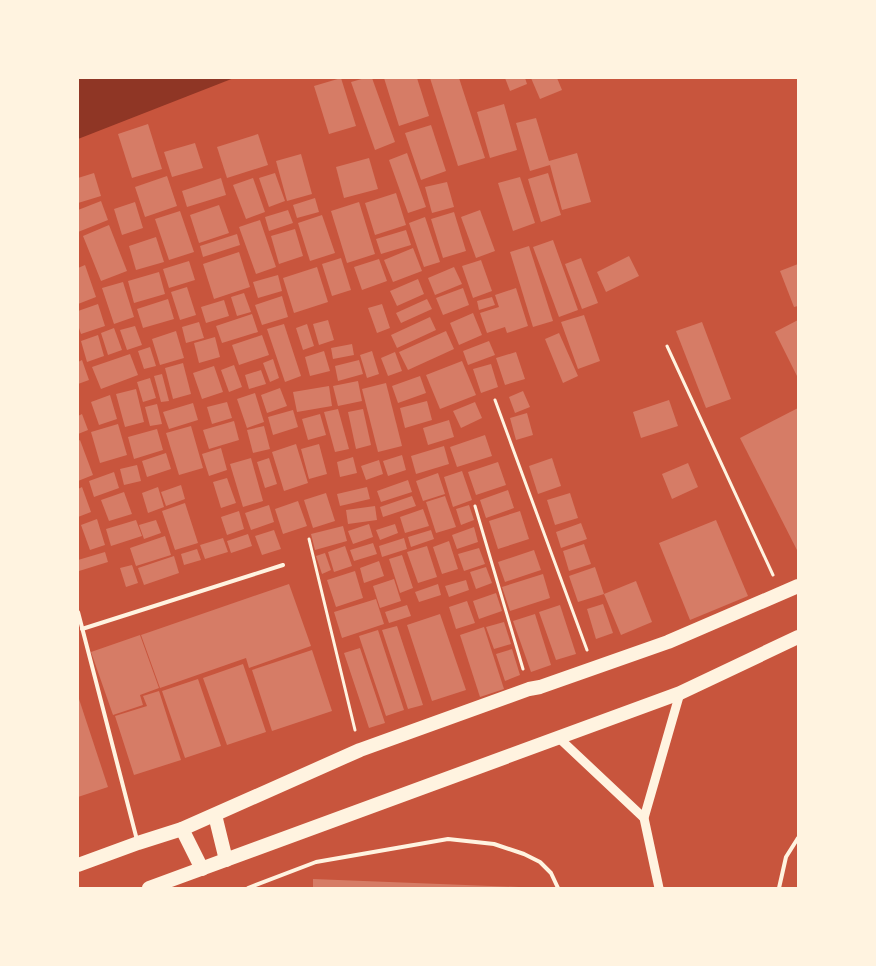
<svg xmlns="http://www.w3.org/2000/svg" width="876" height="966" font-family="'Noto Serif',serif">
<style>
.water{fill:#8f3625}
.building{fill:#d67c66}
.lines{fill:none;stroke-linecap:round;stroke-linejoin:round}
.path{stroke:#fff3e0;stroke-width:3}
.service{stroke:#fff3e0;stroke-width:4}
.tertiary{stroke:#fff3e0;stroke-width:9}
.trunk{stroke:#fff3e0;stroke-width:14}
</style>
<rect width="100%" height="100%" fill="#c8553d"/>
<path class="water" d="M78 78H234L78 139Z"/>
<g class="building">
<path d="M341 78 356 126 329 134 314 86Z"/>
<path d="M365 78H372L395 142 375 150 351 82Z"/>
<path d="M384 78H417L429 116 399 126Z"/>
<path d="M430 78H459L485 158 458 166Z"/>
<path d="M505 78H525L527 84 510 91Z"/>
<path d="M531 78H557L562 90 540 99Z"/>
<path d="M504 104 517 150 490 158 477 112Z"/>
<path d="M536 118 549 161 577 153 591 202 562 210 550 165 530 171 516 123Z"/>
<path d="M148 124 162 169 132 178 118 134Z"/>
<path d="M431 125 446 171 421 180 405 133Z"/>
<path d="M258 134 268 165 227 178 217 147Z"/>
<path d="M195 143 203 168 172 177 164 152Z"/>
<path d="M407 153 426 207 408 213 389 160Z"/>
<path d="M301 154 312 194 287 201 276 161Z"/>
<path d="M369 158 378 189 344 198 336 167Z"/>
<path d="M94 173 101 196 78 203V178Z"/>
<path d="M275 173 285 201 269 207 259 178Z"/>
<path d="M548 173 561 215 541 222 528 179Z"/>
<path d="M167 176 177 206 145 217 135 187Z"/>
<path d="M520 177 535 223 513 231 498 183Z"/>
<path d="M221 178 226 195 187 207 182 191Z"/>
<path d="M253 178 265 212 246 219 233 185Z"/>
<path d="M447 182 454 207 432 213 425 187Z"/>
<path d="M396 193 406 225 375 235 365 203Z"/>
<path d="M315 198 319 212 297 218 293 205Z"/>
<path d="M101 201 108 220 78 232V210Z"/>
<path d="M135 202 143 228 122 235 114 209Z"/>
<path d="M359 202 375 254 347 263 331 211Z"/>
<path d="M219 205 229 233 199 243 190 215Z"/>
<path d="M288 210 293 223 269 231 265 217Z"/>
<path d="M480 210 495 251 476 258 461 217Z"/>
<path d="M180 211 194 252 169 260 155 219Z"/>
<path d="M454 212 466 251 443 258 431 219Z"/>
<path d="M322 215 335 253 310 261 298 223Z"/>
<path d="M425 217 440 262 424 267 409 223Z"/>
<path d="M260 220 276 267 256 274 239 227Z"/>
<path d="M109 225 127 271 101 281 83 236Z"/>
<path d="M295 229 303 256 279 264 271 236Z"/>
<path d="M406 230 411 245 381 254 376 239Z"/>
<path d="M237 234 240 245 203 257 200 246Z"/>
<path d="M156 237 164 262 136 270 129 246Z"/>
<path d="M553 240 578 310 559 317 533 247Z"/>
<path d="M529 246 553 321 533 327 510 252Z"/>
<path d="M413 248 422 271 393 282 384 260Z"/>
<path d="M239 252 250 287 214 299 203 264Z"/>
<path d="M629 256 639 276 606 292 597 272Z"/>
<path d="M341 258 351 290 332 296 322 264Z"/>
<path d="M581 258 598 303 582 309 565 264Z"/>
<path d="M379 259 387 281 362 290 354 267Z"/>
<path d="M481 260 492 291 473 298 462 266Z"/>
<path d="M189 261 195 280 169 288 163 269Z"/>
<path d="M798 264V306L794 307 780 271Z"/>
<path d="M85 265 96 297 78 304V268Z"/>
<path d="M317 267 328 302 294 313 283 278Z"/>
<path d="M454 267 462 284 435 295 428 278Z"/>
<path d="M159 272 165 294 134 303 128 281Z"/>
<path d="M278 275 282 291 258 298 253 282Z"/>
<path d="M418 279 424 294 397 306 390 291Z"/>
<path d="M123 282 134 317 114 324 102 288Z"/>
<path d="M187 287 196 315 180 320 171 292Z"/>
<path d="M463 288 469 305 443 315 436 298Z"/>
<path d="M516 288 528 326 507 333 505 327 487 333 480 313 499 307 495 295Z"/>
<path d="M244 293 251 312 237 316 231 297Z"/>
<path d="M282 296 288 317 262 325 255 305Z"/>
<path d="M492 297 495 305 479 310 477 301Z"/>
<path d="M168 299 174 319 143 328 137 309Z"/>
<path d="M427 299 432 309 401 323 396 313Z"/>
<path d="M224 300 229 316 206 323 201 307Z"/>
<path d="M98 304 105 326 81 334 78 325V311Z"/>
<path d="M382 304 390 328 377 333 368 308Z"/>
<path d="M473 313 482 335 459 345 450 323Z"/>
<path d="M252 314 258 332 222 343 216 326Z"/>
<path d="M584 315 600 361 578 369 561 322Z"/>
<path d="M430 317 436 330 397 348 391 335Z"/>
<path d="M328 320 334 340 319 345 313 324Z"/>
<path d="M798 320V378L775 332Z"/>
<path d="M199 322 204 338 186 343 182 327Z"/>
<path d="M702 322 731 399 706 408 676 331Z"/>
<path d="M284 324 301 376 285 382 267 329Z"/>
<path d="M307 324 314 346 303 350 296 328Z"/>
<path d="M135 326 142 345 127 350 120 330Z"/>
<path d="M114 328 122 350 108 355 101 333Z"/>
<path d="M176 331 184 358 160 365 152 339Z"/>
<path d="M446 331 454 349 408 370 399 352Z"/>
<path d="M559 333 578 376 563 383 545 339Z"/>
<path d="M98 335 104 356 87 362 81 341Z"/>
<path d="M262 335 269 355 239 365 232 345Z"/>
<path d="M215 337 220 357 199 363 194 343Z"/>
<path d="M489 341 495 355 468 365 463 351Z"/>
<path d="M352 344 354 355 333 359 331 348Z"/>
<path d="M150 347 156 366 144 369 138 351Z"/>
<path d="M324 351 330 371 310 376 305 357Z"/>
<path d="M372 351 379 374 367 378 360 355Z"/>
<path d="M395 352 402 371 388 376 381 358Z"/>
<path d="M516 352 525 379 505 385 496 358Z"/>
<path d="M130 354 138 375 101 389 92 367Z"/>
<path d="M273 359 279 378 270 382 263 363Z"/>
<path d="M82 360 89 380 78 384V362Z"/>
<path d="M359 360 363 374 338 381 335 366Z"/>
<path d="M462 361 476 395 440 409 426 375Z"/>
<path d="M183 363 191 394 173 399 165 368Z"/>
<path d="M491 364 498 387 481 393 473 369Z"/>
<path d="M234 365 242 387 229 392 221 370Z"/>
<path d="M214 366 223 392 202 399 193 373Z"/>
<path d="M261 370 266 384 249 389 245 375Z"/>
<path d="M162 374 169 401 161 402 154 376Z"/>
<path d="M420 376 426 393 398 403 392 386Z"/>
<path d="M150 378 156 398 143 402 137 382Z"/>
<path d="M358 381 362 401 338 406 333 386Z"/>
<path d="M386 383 402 446 378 452 362 389Z"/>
<path d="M329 386 332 406 297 412 293 392Z"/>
<path d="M280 388 287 406 267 413 261 395Z"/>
<path d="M136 389 144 422 125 427 116 394Z"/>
<path d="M523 391 530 407 515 413 509 397Z"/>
<path d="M255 393 264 422 247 428 237 399Z"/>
<path d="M110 395 117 419 99 425 91 402Z"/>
<path d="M669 400 678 426 641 438 633 412Z"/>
<path d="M427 401 432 420 405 428 400 408Z"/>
<path d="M227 402 232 418 212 424 207 407Z"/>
<path d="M475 402 482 418 461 428 453 411Z"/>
<path d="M193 403 198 420 169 429 163 412Z"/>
<path d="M157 404 162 424 150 426 145 407Z"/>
<path d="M798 408V552L740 438Z"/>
<path d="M338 409 349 449 335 452 324 412Z"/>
<path d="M363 409 371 445 356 449 348 412Z"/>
<path d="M293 410 298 427 273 435 268 417Z"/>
<path d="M527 413 533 435 516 440 510 418Z"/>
<path d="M82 414 88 430 78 434V416Z"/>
<path d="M320 414 326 435 308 440 302 419Z"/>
<path d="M449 420 454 437 428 445 423 428Z"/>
<path d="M234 421 239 440 209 449 203 430Z"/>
<path d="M118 424 127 455 100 463 91 432Z"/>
<path d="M191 426 203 468 179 475 166 433Z"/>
<path d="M264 426 270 449 253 453 247 430Z"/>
<path d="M157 429 163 450 134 459 128 437Z"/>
<path d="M485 435 492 456 457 467 450 447Z"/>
<path d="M80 440 93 475 78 481V441Z"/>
<path d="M296 444 308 483 284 491 272 452Z"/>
<path d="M319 444 327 474 309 479 301 449Z"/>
<path d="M444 446 449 464 416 474 411 456Z"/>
<path d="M221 448 227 470 209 476 202 454Z"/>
<path d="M166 453 171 469 147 477 142 461Z"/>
<path d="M402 455 406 470 388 476 383 461Z"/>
<path d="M353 457 357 473 340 477 337 462Z"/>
<path d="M251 458 263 501 243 507 230 464Z"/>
<path d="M269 458 277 484 265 488 257 462Z"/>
<path d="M552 458 561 486 538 494 529 466Z"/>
<path d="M379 460 383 474 366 480 361 466Z"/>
<path d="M498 462 506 485 476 495 468 472Z"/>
<path d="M688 463 698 487 672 499 662 474Z"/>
<path d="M137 465 141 481 124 485 120 469Z"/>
<path d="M462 471 472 500 453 507 444 477Z"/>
<path d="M114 472 119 488 94 497 89 481Z"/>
<path d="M438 473 445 494 423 501 416 481Z"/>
<path d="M227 478 236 503 221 508 213 482Z"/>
<path d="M408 480 412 492 381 502 377 491Z"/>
<path d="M181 485 185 499 166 506 161 492Z"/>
<path d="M82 487 91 512 78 517V489Z"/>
<path d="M158 487 164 507 148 513 142 493Z"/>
<path d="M367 487 370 499 340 506 337 494Z"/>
<path d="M508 490 514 508 486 518 480 500Z"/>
<path d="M124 492 132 514 109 521 101 500Z"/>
<path d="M326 493 335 521 313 528 304 500Z"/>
<path d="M570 493 578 518 555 525 547 500Z"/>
<path d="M412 496 416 506 383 517 380 507Z"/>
<path d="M445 496 456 527 436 533 426 502Z"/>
<path d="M298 501 307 526 283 534 275 509Z"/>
<path d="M185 503 198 543 175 550 162 511Z"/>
<path d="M269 505 274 522 251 530 245 513Z"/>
<path d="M469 505 474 520 461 525 456 509Z"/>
<path d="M375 506 377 520 348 524 346 510Z"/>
<path d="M423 509 429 526 405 533 400 517Z"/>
<path d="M239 511 244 529 227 535 221 517Z"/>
<path d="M520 511 529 539 498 549 489 521Z"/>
<path d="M97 519 105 545 90 550 81 525Z"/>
<path d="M136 520 142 536 111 546 106 529Z"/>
<path d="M156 520 161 533 144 539 139 525Z"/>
<path d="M716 520 748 596 690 620 659 543Z"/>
<path d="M581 523 587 539 561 548 556 532Z"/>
<path d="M369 524 373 537 353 544 348 531Z"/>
<path d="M395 524 398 533 380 540 376 530Z"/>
<path d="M343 526 347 541 315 550 311 534Z"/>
<path d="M474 527 478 542 457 549 452 535Z"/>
<path d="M274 530 281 549 262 555 255 536Z"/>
<path d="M431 530 434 539 411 547 408 537Z"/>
<path d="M248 534 252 546 231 553 227 541Z"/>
<path d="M165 536 171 555 136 566 130 548Z"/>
<path d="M223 538 228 552 205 559 200 545Z"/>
<path d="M404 538 407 549 382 557 379 546Z"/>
<path d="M449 541 458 569 442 574 433 547Z"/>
<path d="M373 543 377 554 354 561 350 550Z"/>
<path d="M584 544 591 564 569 571 563 551Z"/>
<path d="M345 546 352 566 334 572 328 552Z"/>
<path d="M427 546 437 577 418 583 407 552Z"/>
<path d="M479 548 485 564 464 571 458 554Z"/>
<path d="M197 549 201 560 184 565 181 554Z"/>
<path d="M534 550 541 570 505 582 498 562Z"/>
<path d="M105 552 108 562 79 571 78 560Z"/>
<path d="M325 553 331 570 322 574 316 556Z"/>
<path d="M402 555 413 588 400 593 389 559Z"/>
<path d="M174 556 179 573 144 585 138 568Z"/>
<path d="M379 561 384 576 364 583 360 568Z"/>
<path d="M132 565 138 583 126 587 120 568Z"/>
<path d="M486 567 492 583 476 589 470 572Z"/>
<path d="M595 567 604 594 578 602 569 576Z"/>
<path d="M355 571 363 598 336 607 327 580Z"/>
<path d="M543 574 550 598 510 611 502 587Z"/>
<path d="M394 579 401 601 380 608 373 586Z"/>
<path d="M466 580 469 590 449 597 445 586Z"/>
<path d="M636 581 652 622 621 635 604 594Z"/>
<path d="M289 584 311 646 249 668 246 658 160 688 141 635Z"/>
<path d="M438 584 441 595 419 602 415 592Z"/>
<path d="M496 593 502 611 479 619 473 601Z"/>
<path d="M376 599 384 624 342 638 334 612Z"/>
<path d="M467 601 475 623 456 629 449 607Z"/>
<path d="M603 604 613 633 596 639 587 609Z"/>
<path d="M407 605 411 616 389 623 385 612Z"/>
<path d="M560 605 576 654 556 660 539 612Z"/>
<path d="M440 614 466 690 432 701 407 625Z"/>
<path d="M535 614 551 665 531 672 513 621Z"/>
<path d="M504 622 511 644 494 649 486 627Z"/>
<path d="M397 626 423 705 408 709 382 630Z"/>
<path d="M484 627 504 689 480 697 460 635Z"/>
<path d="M378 630 404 710 386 716 359 636Z"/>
<path d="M140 635 159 688 140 695 143 705 113 715 91 652Z"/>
<path d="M360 648 385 723 369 728 344 653Z"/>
<path d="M512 649 520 675 505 681 496 654Z"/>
<path d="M312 650 332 711 272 731 252 670Z"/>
<path d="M243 664 266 732 227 745 203 678Z"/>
<path d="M198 679 221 746 185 758 162 691Z"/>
<path d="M159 691 181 760 134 775 115 716 147 706 143 696Z"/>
<path d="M78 696 108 787 78 797Z"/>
<path d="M313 879 519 887V888H313Z"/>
</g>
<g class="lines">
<g class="path">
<path d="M667 346 773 575"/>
<path d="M495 400 587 650"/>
<path d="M475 506 523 669"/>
<path d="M309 539 355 730"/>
</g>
<g class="service">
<path d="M78 612 137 840"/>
<path d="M82 629 283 565"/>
<path d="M248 888 316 862 448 839 494 844 524 854 540 862 551 873 558 888"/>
<path d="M779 888 786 857 798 838"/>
</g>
<g class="tertiary">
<path d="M560 739 644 818"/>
<path d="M659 888 644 818 680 693"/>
</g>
<g class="trunk">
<path d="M215 815 226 860"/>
<path d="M182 829 202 869"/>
<path d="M78 865 138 843 182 829 360 750 529 689 540 687 668 642 798 586"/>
<path d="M149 888 680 693 798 637"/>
</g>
</g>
<rect width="876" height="966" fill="none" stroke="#fff3e0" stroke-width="158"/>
</svg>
